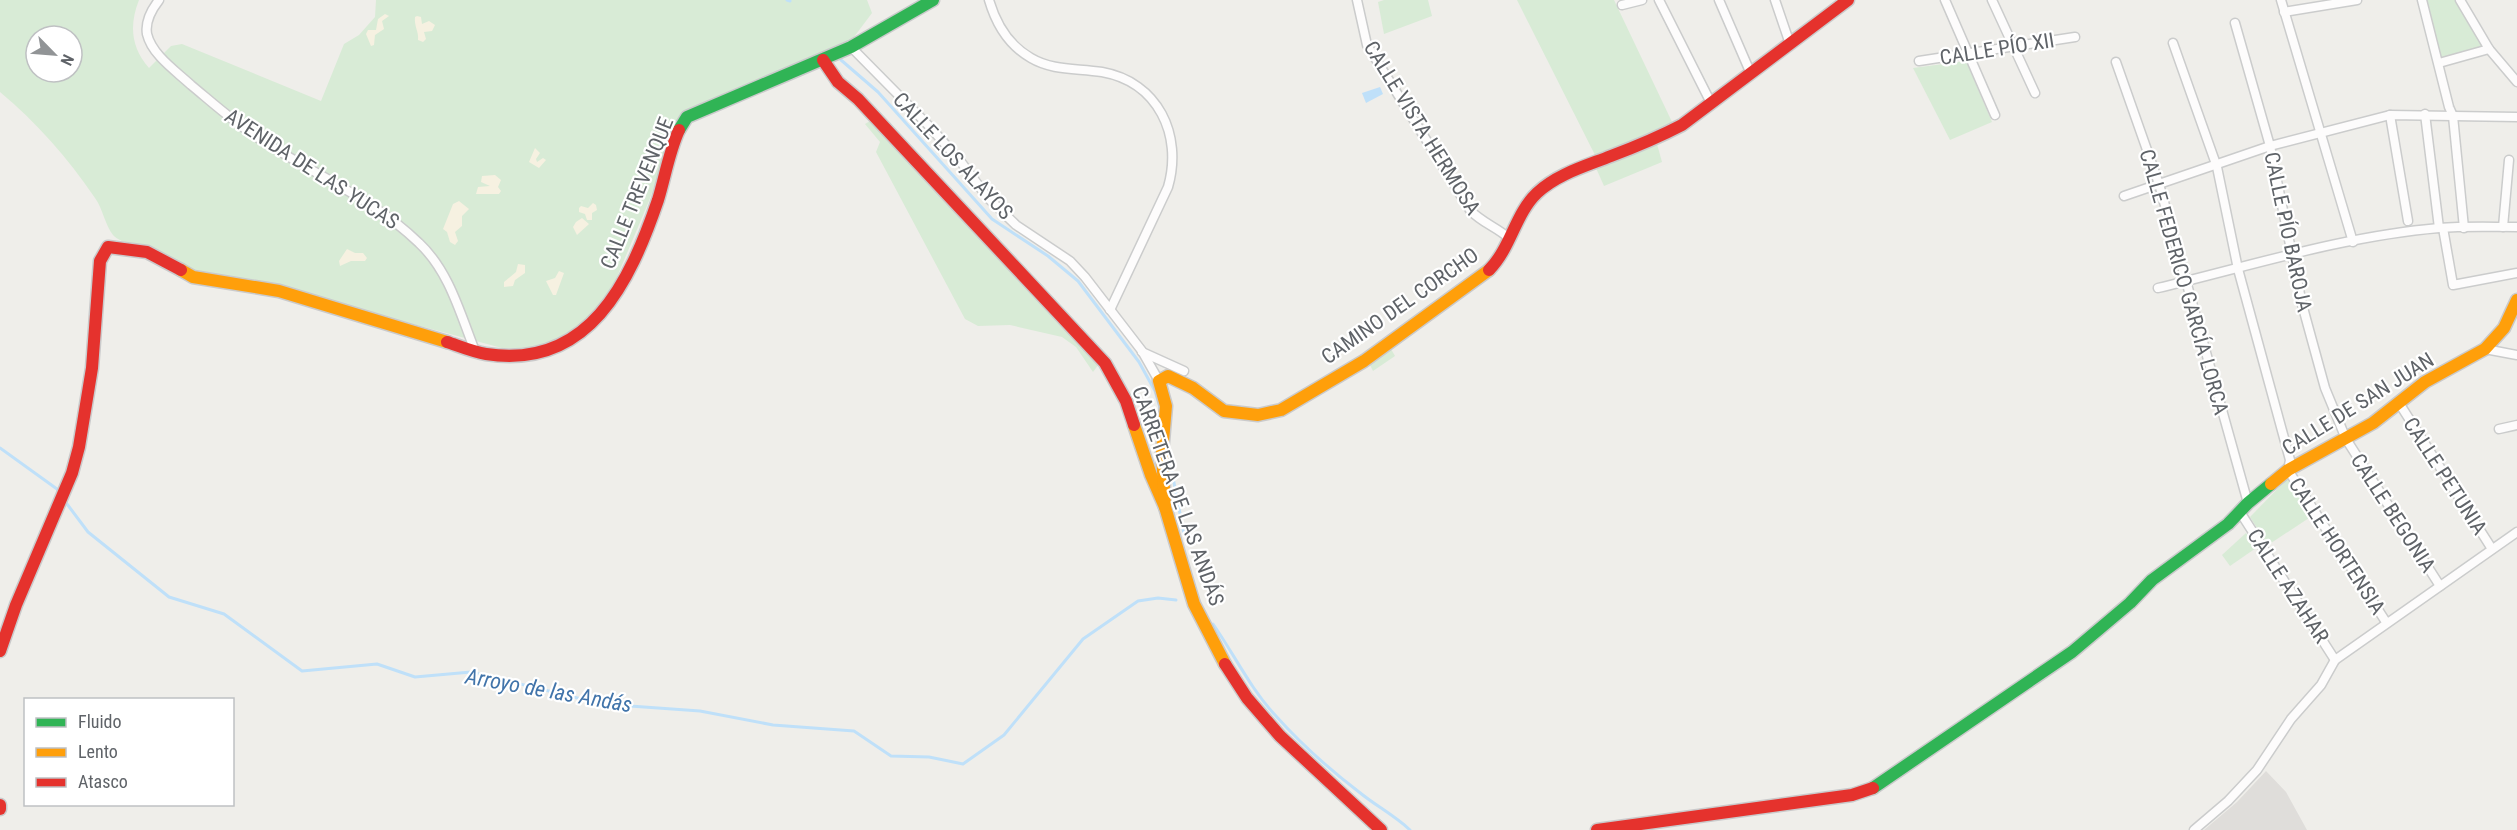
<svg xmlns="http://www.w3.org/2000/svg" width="2517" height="830" font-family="'Roboto Condensed',sans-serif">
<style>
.industrial{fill:#dfddda}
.green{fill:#d8ebd6;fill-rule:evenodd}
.sand{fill:#f6f1e1}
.water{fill:#bfe0f9}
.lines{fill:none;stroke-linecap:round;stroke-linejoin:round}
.stream{stroke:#bfe0f9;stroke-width:3}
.street-casing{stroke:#cbcccc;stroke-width:11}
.fast-casing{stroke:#cacacb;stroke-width:15}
.slow-casing{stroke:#cacacb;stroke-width:15}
.jam-casing{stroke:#cacacb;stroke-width:15}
.street{stroke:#fdfcfc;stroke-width:8}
.fast{stroke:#30b455;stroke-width:12}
.slow{stroke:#ff9f0a;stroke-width:12}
.jam{stroke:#e5322d;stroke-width:12}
.labels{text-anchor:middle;stroke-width:4.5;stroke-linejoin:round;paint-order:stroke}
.street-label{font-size:21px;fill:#5f6368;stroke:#fff}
.water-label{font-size:22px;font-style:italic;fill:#4174aa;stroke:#fff}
</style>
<rect width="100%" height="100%" fill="#efeeea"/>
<path class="industrial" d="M2266 771 2286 792 2307 830H2204L2237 802Z"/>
<g class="green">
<path d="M0 0H139C129 25 131 48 149 68L171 46 182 44 321 101 344 44 359 35 375 17 376 0H867L872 13 851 41 680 114 649 201 611 291 581 325 548 344 532 348H502L353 308 310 293 192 272C177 266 166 253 152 248 141 244 122 245 113 235 105 225 103 209 95 198 68 158 36 122 0 92ZM36 36H72V72H36Z"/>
<path d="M1384 0H1428L1432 16 1384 34 1378 2Z"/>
<path d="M1517 0H1614L1673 124 1636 143 1596 157Z"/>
<path d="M2426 0H2456L2483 46 2441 58Z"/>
<path d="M1966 61 1992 122 1950 140 1913 68Z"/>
<path d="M870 121 1084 345 1099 364 1093 372 1076 347 1062 337 1010 325 978 326 965 319 876 152 880 142 865 124Z"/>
<path d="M1657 144 1662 162 1604 186 1596 168Z"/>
<path d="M1391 349 1395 356 1373 371 1368 361Z"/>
<path d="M2288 478 2312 516 2268 545 2250 517Z"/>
<path d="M2246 533 2256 548 2230 566 2222 555Z"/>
</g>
<g class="sand">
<path d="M385 14 389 16 382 21 384 29 375 35 374 45 371 46 366 34 368 30H376L378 19Z"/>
<path d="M417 16 421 17 422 24 429 21 435 25 432 31 424 32 426 39 423 42 418 40C419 31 414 27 415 17Z"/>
<path d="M535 148 540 153 536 159 537 162 543 158 546 160 539 168 529 162Z"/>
<path d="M495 175 501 180 498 187 501 191 499 194H476L478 187 490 186 481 182 482 176Z"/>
<path d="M459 201 469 209 462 216V226L455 232 458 241 455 245 450 242 447 232 443 229 453 204Z"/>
<path d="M593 203 596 205 597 210 592 213V220H587L585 214 579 212V208L581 206 588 208Z"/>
<path d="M582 218 589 224 577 235 573 227 576 222Z"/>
<path d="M347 249 355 253H363L367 258 365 261H351L340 266 339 261Z"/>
<path d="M518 264 525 265V273L515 280 513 286 504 287V282L516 272Z"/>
<path d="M559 271 564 273 556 295H553L546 281 555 278Z"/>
</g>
<path class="water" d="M1380 87 1383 94 1366 103 1362 93Z"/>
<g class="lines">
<g class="stream">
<path d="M787 0 790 1"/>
<path d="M841 60 878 92 992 219 1048 256 1078 281 1139 362 1155 391 1161 411"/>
<path d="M1167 447 1184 534"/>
<path d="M0 448 57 489 60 494"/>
<path d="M64 500 88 532 169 597 224 614 302 671 377 664 415 677 471 672 602 704 700 711 773 725 854 731 891 756 929 757 963 764 1004 735 1083 639 1138 601 1158 598 1176 600"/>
<path d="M1213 624C1234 654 1250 688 1275 715 1300 743 1329 769 1359 792 1376 806 1394 815 1410 830"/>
</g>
<g class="street-casing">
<g id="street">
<path d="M159 0C152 9 145 22 147 34 152 55 176 71 191 85 214 104 237 125 263 141 315 175 374 199 419 243 449 271 460 313 475 351"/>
<path d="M989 0C996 24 1008 45 1031 58 1053 71 1077 68 1102 72 1158 82 1183 135 1168 187L1110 310"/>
<path d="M1357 0 1367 45 1470 210C1482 223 1497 227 1510 239"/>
<path d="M1659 0 1711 103"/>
<path d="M1719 0 1751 74"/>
<path d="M1775 0 1790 44"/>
<path d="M1945 0 1995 115"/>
<path d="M1992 0 2035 93"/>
<path d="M2281 0 2353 242"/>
<path d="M2422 0 2449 107 2453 116 2464 228"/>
<path d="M2460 0 2489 49 2517 82"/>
<path d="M1622 5 1642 0"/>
<path d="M2284 12 2357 0"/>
<path d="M2235 23 2270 146 2302 304 2325 388 2346 439 2440 586"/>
<path d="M2173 43 2217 167 2238 269 2290 460 2288 470 2386 622"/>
<path d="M851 47 930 127 961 162 988 198 1016 225 1070 261 1085 277 1142 351 1159 381"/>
<path d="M1919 61 2075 37"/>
<path d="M2116 62 2159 184 2248 503"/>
<path d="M2439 63 2489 49"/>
<path d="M2425 114 2439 228"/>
<path d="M2390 115 2408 221"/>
<path d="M2124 196 2270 146 2390 115 2517 117"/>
<path d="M2503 227 2509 160"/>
<path d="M2443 228 2453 285 2517 273"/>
<path d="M2158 288C2250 266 2344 236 2439 228 2465 226 2491 227 2517 227"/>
<path d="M2485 349 2517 355"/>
<path d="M1142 352 1184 371"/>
<path d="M2399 403 2492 549"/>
<path d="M2499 429 2517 425"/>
<path d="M2240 512 2335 660"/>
<path d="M2194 830 2228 801 2257 770 2291 719 2321 685 2335 660 2517 532"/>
</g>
</g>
<g class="fast-casing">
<g id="fast">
<path d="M679 130 687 117 851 47 933 0"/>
<path d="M1873 788 2072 652 2130 603 2152 580 2228 524 2248 503 2271 484"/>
</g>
</g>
<g class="slow-casing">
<g id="slow">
<path d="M181 270 193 277 279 291 447 342"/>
<path d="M1134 425 1151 475 1165 507 1194 604 1225 664"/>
<path d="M2271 484 2288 470 2373 423 2425 382 2485 349 2504 328 2517 300"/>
<path d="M1165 507 1162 453 1166 406 1159 381 1168 376 1193 388 1224 411 1258 415 1281 410 1364 361 1489 270"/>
</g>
</g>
<g class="jam-casing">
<g id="jam">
<path d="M823 60 838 82 858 99 1105 363 1126 401 1134 425"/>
<path d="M1489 270C1511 248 1515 214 1537 193 1557 174 1586 166 1611 156 1635 147 1659 137 1682 125L1848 0"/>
<path d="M447 342C459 346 473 352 486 354 589 370 630 282 658 200 665 177 669 152 679 130"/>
<path d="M0 651 16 605 72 473 79 447 92 368 100 261 108 247 147 252 181 270"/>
<path d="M1225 664 1247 698 1280 736 1381 830"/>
<path d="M0 805V809"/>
<path d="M1597 830 1852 795 1873 788"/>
</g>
</g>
<use href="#street" class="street"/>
<use href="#fast" class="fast"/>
<use href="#slow" class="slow"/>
<use href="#jam" class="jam"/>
</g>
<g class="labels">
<g class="street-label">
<text transform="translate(1997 49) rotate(-9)" y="7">CALLE PÍO XII</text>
<text transform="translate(1422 128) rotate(58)" y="7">CALLE VISTA HERMOSA</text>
<text transform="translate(953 156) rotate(47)" y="7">CALLE LOS ALAYOS</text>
<text transform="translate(312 169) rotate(33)" y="7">AVENIDA DE LAS YUCAS</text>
<text transform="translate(637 193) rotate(-68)" y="7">CALLE TREVENQUE</text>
<text transform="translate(2288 232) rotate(78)" y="7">CALLE PÍO BAROJA</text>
<text transform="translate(2184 282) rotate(74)" y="7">CALLE FEDERICO GARCÍA LORCA</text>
<text transform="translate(1400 306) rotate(-35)" y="7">CAMINO DEL CORCHO</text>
<text transform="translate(2358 404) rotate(-32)" y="7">CALLE DE SAN JUAN</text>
<text transform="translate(2445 476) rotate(57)" y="7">CALLE PETUNIA</text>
<text transform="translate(1178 496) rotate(70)" y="7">CARRETERA DE LAS ANDÁS</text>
<text transform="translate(2393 513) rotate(57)" y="7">CALLE BEGONIA</text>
<text transform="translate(2337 546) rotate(57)" y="7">CALLE HORTENSIA</text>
<text transform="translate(2288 586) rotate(57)" y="7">CALLE AZAHAR</text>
</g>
<g class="water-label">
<text transform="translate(549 690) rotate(10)" y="8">Arroyo de las Andás</text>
</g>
</g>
<rect x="24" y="698" width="210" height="108" fill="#ffffff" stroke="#bfc1c3" stroke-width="1.5"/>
<rect x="36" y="718" width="30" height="9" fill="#30b455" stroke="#bfc1c3" stroke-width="1.5"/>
<text x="78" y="728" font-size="18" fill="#5f6368">Fluido</text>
<rect x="36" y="748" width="30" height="9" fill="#ff9f0a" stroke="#bfc1c3" stroke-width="1.5"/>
<text x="78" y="758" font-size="18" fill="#5f6368">Lento</text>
<rect x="36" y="778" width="30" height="9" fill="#e5322d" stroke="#bfc1c3" stroke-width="1.5"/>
<text x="78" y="788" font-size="18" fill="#5f6368">Atasco</text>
<g transform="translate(54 54) rotate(115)"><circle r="28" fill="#ffffff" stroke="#bfc1c3" stroke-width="1.5"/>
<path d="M0-4.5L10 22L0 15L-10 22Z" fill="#919496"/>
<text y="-9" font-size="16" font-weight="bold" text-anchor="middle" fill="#5f6368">N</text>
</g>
</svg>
